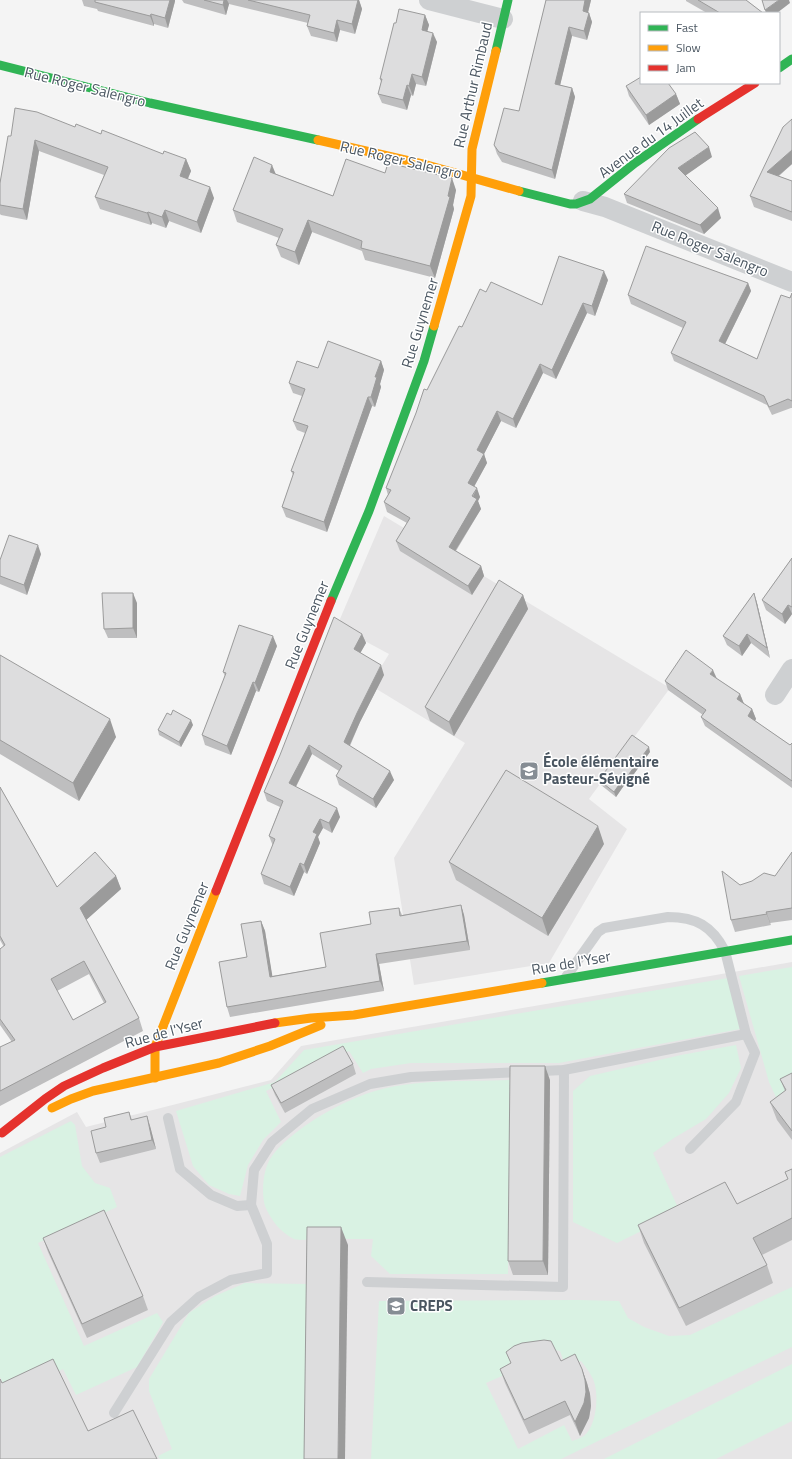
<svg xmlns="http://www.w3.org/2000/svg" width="792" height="1459" font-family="'Titillium Web',sans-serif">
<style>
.education{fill:#e6e5e6}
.green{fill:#d9f2e3;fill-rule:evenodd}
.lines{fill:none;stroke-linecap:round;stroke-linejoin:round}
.lane{stroke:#ced0d2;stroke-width:10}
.street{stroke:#ced0d2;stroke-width:20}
.fast{stroke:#30b455;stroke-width:9}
.slow{stroke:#ff9f0a;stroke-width:9}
.jam{stroke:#e5322d;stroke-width:9}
.wall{fill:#bebebf;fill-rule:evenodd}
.shaded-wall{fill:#9b9b9b}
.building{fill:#ddddde;stroke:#9b9b9b;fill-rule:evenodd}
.labels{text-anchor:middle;stroke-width:3;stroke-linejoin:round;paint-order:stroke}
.street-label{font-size:15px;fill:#4a5661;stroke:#fff}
.poi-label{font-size:15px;font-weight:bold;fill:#4a5661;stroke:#fff;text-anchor:start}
</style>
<rect width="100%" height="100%" fill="#f4f4f4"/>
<g class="education">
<path d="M384 516 670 688 589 799 627 829 549 963 414 985 394 858 465 743 370 685 389 654 337 626Z"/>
<path d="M792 962V1459H0V1153L77 1112 86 1127 271 1080 301 1046Z"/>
</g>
<g class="green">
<path d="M792 967V1090L782 1110 769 1082 739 976Z"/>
<path d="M728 978 740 1029 559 1063H411L371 1069 363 1073 349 1051 266 1091 281 1122 263 1140 248 1165 240 1196 229 1194 209 1185 193 1166 176 1111 275 1082 304 1050Z"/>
<path d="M736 1045 741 1068 729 1093 706 1119 674 1138 653 1153 680 1212 617 1243 573 1222V1091L590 1076 681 1055Z"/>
<path d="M511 1080 508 1274H390L371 1256 373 1239C354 1239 335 1239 315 1239 309 1239 300 1241 294 1239 280 1232 271 1220 265 1206 261 1192 263 1168 272 1156 290 1132 330 1108 358 1097 402 1078 463 1082 511 1080Z"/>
<path d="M71 1121 75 1125 82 1166 95 1183 110 1188 117 1207 38 1243 84 1346 157 1313 163 1322 137 1367 76 1395 63 1369 6 1398 5 1387 0 1377V1157Z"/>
<path d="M245 1283 308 1284 305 1459H160L158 1456 172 1449 149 1391V1379L189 1313 215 1296Z"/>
<path d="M792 1287V1347L561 1459H371L379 1301 579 1300 619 1301 628 1318 644 1327 669 1336 690 1335ZM550 1349 560 1351 566 1367 581 1361C585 1366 589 1371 592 1377 600 1391 597 1426 584 1436 580 1438 576 1440 572 1441L564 1425 518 1449 486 1383 509 1373 506 1366 514 1359Z"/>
<path d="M792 1364V1421L716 1459H604Z"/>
</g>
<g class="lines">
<g class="lane">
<path d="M566 977 598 932 604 928 668 917C696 917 712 926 725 951L746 1034 755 1053 736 1102 690 1149"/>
<path d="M168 1118 180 1169 211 1195 237 1206 251 1205"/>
<path d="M367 1282 563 1287 564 1070"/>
<path d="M114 1413 171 1322 199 1297 231 1280 267 1273V1244L251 1205 254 1170 272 1142 312 1109 370 1084 411 1077 564 1070 746 1034"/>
</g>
<g class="street">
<path d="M429 0 503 19"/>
<path d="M583 201 605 207 792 282"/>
<path d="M775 695 792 669"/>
</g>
<g class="fast">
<path d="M496 51 508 0"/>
<path d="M0 65 150 103 318 140"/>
<path d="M779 68 792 59"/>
<path d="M519 191 570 204H576L590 199 635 163 698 119"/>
<path d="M331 601 369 511 424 361 434 326"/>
<path d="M542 983 792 940"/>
</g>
<g class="slow">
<path d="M318 140 427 165 519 191"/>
<path d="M434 326 471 196 472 149 496 51"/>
<path d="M275 1023 311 1018 354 1015 542 983"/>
<path d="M155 1078V1047L216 891"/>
<path d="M52 1108 71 1099 93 1091 219 1063 270 1046 321 1025"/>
</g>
<g class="jam">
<path d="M698 119 755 83"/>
<path d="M216 891 331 601"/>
<path d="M2 1133 45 1099 64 1086 103 1068 155 1047 275 1023"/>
</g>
</g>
<g class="wall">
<path d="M82 0H175V1L168 28 154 24V26L98 11 97 9 84 6Z"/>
<path d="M182 0H359L362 9 355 34 340 30 337 42 311 36 307 26 308 23 229 4 226 15 184 3Z"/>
<path d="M546 0H591L588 13H589L592 22 587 40 572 36 560 85 572 88 575 97 555 179 502 162 497 154 494 145 519 111Z"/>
<path d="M686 0H746L763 13H707L686 1Z"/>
<path d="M425 15 429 25 427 31 437 42 426 86 416 84 413 96 411 95 407 110 382 103 378 94 381 82 380 79 396 23Z"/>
<path d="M626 86 676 94 680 104 649 125 629 96Z"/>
<path d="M792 119V164L779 176 792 181V221L754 207 750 196Z"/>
<path d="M75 127 101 134 163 154 186 159 191 171 188 179 214 198 201 233 169 221 166 228 152 223 151 225 100 209 95 197 104 175 39 151 27 220 1 215 0 214V183L11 136Z"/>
<path d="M712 157 685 175 721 218 704 234 627 203 624 194Z"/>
<path d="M385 173 456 190 453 205 454 209 435 278 365 260 362 251 312 232 299 265 281 257 276 245 279 238 237 222 233 210 276 174 333 196Z"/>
<path d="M608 280 595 316 587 313 556 379 543 373 516 428 501 421 484 454 487 463 474 487 480 497 478 501 481 509 456 551 481 566 484 576 472 595 400 551 396 541 407 523 387 512 384 502 388 495 386 488 427 390 462 327 486 292 542 305Z"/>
<path d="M748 283 751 291 725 344 757 359 792 293V408H791L772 415 767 405 674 361 671 353 683 328 631 304 628 295Z"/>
<path d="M381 361 384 370 380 384 381 387 375 407 372 406 327 532 286 517 282 507 293 475 291 471 305 433 297 430 293 421 302 396 293 393 289 383 318 368Z"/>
<path d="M41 554 27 595 0 584V560Z"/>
<path d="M792 558V614L785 624 766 610 762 600Z"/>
<path d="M754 593 757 603 770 658 751 643 742 656 727 645 723 636Z"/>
<path d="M523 595 528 609 454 736 430 721 425 707Z"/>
<path d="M137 603V638H108L104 629Z"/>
<path d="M362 634 366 643 360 653 384 675 360 722 350 746 394 780 376 808 339 785 336 776 339 771 312 754 296 787 340 817 332 833 323 828 318 837 320 843 307 874 304 872 294 896 264 884 261 874 273 846 269 836 280 807 267 801 264 792Z"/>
<path d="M277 646 259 692 256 691 231 755 205 745 202 735 225 676 223 672Z"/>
<path d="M0 655 116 737 79 801 0 754Z"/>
<path d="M716 678 740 694 744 704 752 709 756 719 755 721 790 745 792 743V788L705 726 701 717 703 715 668 690 665 681Z"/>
<path d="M193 725 181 747 159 735 158 730Z"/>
<path d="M650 752 628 782 627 781 616 797 601 785 599 780Z"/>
<path d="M0 787 57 887 116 876 121 889 86 920 139 1018 143 1031 0 1106V1047L12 1042 0 1025V949L4 947 0 940ZM89 974 104 1003 73 1020 57 991Z"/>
<path d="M604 844 548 936 456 880 449 862Z"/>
<path d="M792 852V920L770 923 771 925 735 932 731 920 740 885 775 876Z"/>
<path d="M461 905 464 915 470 950 379 964 384 991 230 1017 227 1007 261 921 265 931 272 976 326 967 371 924 399 908 402 915Z"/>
<path d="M353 1064 356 1074 285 1113 275 1095 271 1085Z"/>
<path d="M792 1073V1140L777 1120 770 1102 785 1091 780 1079Z"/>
<path d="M550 1080 548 1275H513L508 1261Z"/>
<path d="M129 1112 132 1120 150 1126 156 1149 100 1163 96 1153 106 1127Z"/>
<path d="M792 1169V1240L762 1255 767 1265 773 1283 686 1326 644 1243 638 1225 737 1204 788 1179 785 1172Z"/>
<path d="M43 1238 143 1296 148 1310 87 1338 48 1252Z"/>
<path d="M506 1352 561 1361 582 1369 587 1383 590 1394 591 1406 589 1418 580 1436 570 1415 529 1434 505 1383 500 1369 511 1363Z"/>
</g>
<g class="shaded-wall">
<path d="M170 0H175V1L168 28 165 18Z"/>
<path d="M224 0H227L229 4 226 15 223 5Z"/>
<path d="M358 0H359L362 9 355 34 352 24Z"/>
<path d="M585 0H591L586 20 583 11Z"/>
<path d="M779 0H789L790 3 777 13H766L765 10Z"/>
<path d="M589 13 592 22 587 40 584 31Z"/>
<path d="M151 14 154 24V26L150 16Z"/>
<path d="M425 15 429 25 425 40 422 30Z"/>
<path d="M337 20 340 30 337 42 334 33Z"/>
<path d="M569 27 572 36 558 94 555 84Z"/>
<path d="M433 33 437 42 426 86 422 77Z"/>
<path d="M412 74 416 84 413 96 409 86Z"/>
<path d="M407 85 411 95 407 110 403 100Z"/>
<path d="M572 88 575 97 555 179 552 170Z"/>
<path d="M676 94 680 104 649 125 646 115Z"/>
<path d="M35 140 39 151 27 220 23 209Z"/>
<path d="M709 147 712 157 682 178 678 168Z"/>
<path d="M792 150V164L771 182 767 172Z"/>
<path d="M186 159 191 171 184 187 180 176Z"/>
<path d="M272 165 277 177 270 172Z"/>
<path d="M452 178 456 190 453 205 454 209 435 278 430 266Z"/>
<path d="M210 187 214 198 201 233 197 222Z"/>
<path d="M718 208 721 218 704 234 700 225Z"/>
<path d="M165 210 169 221 166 228 162 217Z"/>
<path d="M148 212 152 223 151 225 147 213Z"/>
<path d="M308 220 312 232 299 265 295 252Z"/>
<path d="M604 271 608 280 595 316 592 306Z"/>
<path d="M748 283 751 291 722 350 719 341Z"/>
<path d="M583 303 587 313 556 379 552 370Z"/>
<path d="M381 361 384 370 380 384 381 387 375 407 371 397 375 377Z"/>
<path d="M540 364 543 373 516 428 513 419Z"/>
<path d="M368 397 372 406 327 532 324 522Z"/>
<path d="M497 411 501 421 484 454 487 463 471 492 468 483 477 450Z"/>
<path d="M477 488 480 497 478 501 481 509 452 556 449 547Z"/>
<path d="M38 545 41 554 27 595 24 585Z"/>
<path d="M481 566 484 576 472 595 468 586Z"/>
<path d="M133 593 137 603V638L133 628Z"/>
<path d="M754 593 757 603 770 658 767 648Z"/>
<path d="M523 595 528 609 454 736 449 722Z"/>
<path d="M788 605 792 614 785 624 782 614Z"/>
<path d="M362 634 366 643 357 659 354 649Z"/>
<path d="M747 634 751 643 742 656 739 646Z"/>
<path d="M273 636 277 646 259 692 255 683Z"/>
<path d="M381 665 384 675 360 722 347 751 344 742 357 713Z"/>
<path d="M713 670 717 679 710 674Z"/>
<path d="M253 682 256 691 231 755 227 746Z"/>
<path d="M740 694 744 704 737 699Z"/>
<path d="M752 709 756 719 751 726 748 716Z"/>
<path d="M110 719 116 737 79 801 73 783Z"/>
<path d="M191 720 193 725 181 747 179 742Z"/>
<path d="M309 745 312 754 293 792 289 783Z"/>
<path d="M649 747 650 752 628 782 626 778Z"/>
<path d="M390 771 394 780 376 808 373 799Z"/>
<path d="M625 776 627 781 616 797 614 792Z"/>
<path d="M337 808 340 817 332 833 329 823Z"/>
<path d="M320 819 323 828 318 837 320 843 307 874 304 865 313 832Z"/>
<path d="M598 826 604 844 548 936 542 918Z"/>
<path d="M300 863 304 872 294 896 290 887Z"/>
<path d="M116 876 121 889 85 921 80 908Z"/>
<path d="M461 905 464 915 470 950 467 941Z"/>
<path d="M766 912 770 923 771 925 767 914Z"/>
<path d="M261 921 265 931 274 986 270 977Z"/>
<path d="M376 954 379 964 384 991 380 981Z"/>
<path d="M545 1066 550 1080 548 1275 543 1261Z"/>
<path d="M147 1116 150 1126 156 1149 152 1140Z"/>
<path d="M341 1227 348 1245 345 1459H338Z"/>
<path d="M582 1369 587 1383 590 1394 591 1406 589 1418 580 1436 575 1422Z"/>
</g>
<g class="building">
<path d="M95 0H170L165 18 151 14 150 16 95 2Z"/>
<path d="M204 0H224L223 5Z"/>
<path d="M248 0H358L352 24 337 20 334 33 307 26 310 15Z"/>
<path d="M546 0H585L583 11 589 13 584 31 569 27 555 84 572 88 552 170 499 152 494 145 504 108 519 111Z"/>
<path d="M698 0H746L763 13H720Z"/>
<path d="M762 0H779L765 10Z"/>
<path d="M399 9 425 15 422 30 433 33 422 77 412 74 409 86 407 85 403 100 378 94 382 79H380L394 23H396Z"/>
<path d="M641 77V83H668L676 94 646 115 626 86Z"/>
<path d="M15 108 37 112 75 127 76 124 101 134 102 130 163 154 164 151 186 159 180 176 210 187 197 222 165 210 162 217 148 212 147 213 95 197 108 167 35 140 23 209 0 205V183L8 136H11Z"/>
<path d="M792 119V150L767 172 792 181V212L750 196 783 127Z"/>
<path d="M695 132 709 147 678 168 718 208 700 225 624 194 669 148Z"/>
<path d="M254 157 272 165 270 172 333 196 346 159 385 173 388 163 452 178 448 196 450 197 430 266 361 248 362 241 308 220 295 252 276 245 283 229 233 210Z"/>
<path d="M646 246 748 283 719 341 757 359 781 295 790 298 792 293V401L788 399 769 407 764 396 671 353 686 322 628 295Z"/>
<path d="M559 256 604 271 592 306 583 303 552 370 540 364 513 419 497 411 477 450 484 454 468 483 477 488 472 496 477 499 449 547 481 566 468 586 396 541 410 518 384 502 391 490 386 488 416 413 424 389 427 390 459 326 462 327 480 289 486 292 491 282 542 305Z"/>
<path d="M328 341 381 361 375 377H377L371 397H368L324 522 282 507 294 472 291 471 308 426 293 421 305 389 289 383 297 361 318 368Z"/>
<path d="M9 535 38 545 24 585 0 576V560Z"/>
<path d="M792 558V607L788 605 782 614 762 600Z"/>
<path d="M499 580 523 595 449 722 425 707Z"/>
<path d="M102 593H133V628L104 629Z"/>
<path d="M754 593 767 648 747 634 739 646 723 636Z"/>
<path d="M334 617 362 634 354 649 381 665 357 713 344 742 390 771 373 799 336 776 342 766 309 745 289 783 337 808 329 823 320 819 313 832 317 834 304 865 300 863 290 887 261 874 275 839 269 836 283 801 264 792 280 755Z"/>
<path d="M239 625 273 636 255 683 253 682 227 746 202 735 226 673 223 672Z"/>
<path d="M686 650 713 670 710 674 740 694 737 699 752 709 748 716 790 745 792 743V781L701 717 706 710 665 681Z"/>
<path d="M0 655 110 719 73 783 0 740Z"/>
<path d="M173 710 191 720 179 742 158 730 167 713 171 715Z"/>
<path d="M632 735 649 747 626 778 625 776 614 792 599 780Z"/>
<path d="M506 770 598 826 542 918 449 862Z"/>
<path d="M0 787 57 887 95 852 116 876 80 908 139 1018 0 1091V1047L15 1040 0 1019V949L5 945 0 936ZM84 961 106 1002 73 1020 51 979Z"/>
<path d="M792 852V908L766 912 767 914 731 920 722 871 740 885 752 881 764 873 775 876Z"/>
<path d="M461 905 467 941 376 954 380 981 227 1007 219 962 247 957 241 924 261 921 270 977 326 967 320 933 371 924 369 912 399 908 400 916Z"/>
<path d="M343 1046 353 1064 281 1103 271 1085Z"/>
<path d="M510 1066H545L543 1261H508Z"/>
<path d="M792 1073V1131L770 1102 786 1090 780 1079Z"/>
<path d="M129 1112 131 1120 147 1116 152 1140 96 1153 91 1131 106 1127 104 1118Z"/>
<path d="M792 1169V1218L753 1238 767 1265 679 1308 638 1225 725 1182 737 1204 788 1179 785 1172Z"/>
<path d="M104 1210 143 1296 82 1324 43 1238Z"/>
<path d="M307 1227H341L338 1459H304Z"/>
<path d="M544 1340 551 1341 561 1361 575 1354 582 1369 585 1380 586 1392 584 1403 575 1422 565 1401 524 1420 500 1369 511 1363 506 1352 514 1346 522 1343Z"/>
<path d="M53 1359 88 1431 133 1410 157 1459H0V1379L2 1383Z"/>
</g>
<defs>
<g id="school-square" transform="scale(1)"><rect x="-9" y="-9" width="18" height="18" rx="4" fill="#868d94" stroke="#fff"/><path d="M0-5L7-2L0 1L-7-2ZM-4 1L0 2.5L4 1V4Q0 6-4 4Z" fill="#fff"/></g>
<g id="university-square" transform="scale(1)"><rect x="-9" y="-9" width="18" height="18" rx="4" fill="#868d94" stroke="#fff"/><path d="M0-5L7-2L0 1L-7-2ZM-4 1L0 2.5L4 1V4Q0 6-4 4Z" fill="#fff"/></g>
</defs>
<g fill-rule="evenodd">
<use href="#school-square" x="529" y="771"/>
<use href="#university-square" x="396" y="1306"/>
</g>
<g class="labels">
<g class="street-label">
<text transform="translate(473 85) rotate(-77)" y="5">Rue Arthur Rimbaud</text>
<text transform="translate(85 87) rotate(14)" y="5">Rue Roger Salengro</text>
<text transform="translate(651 138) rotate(-36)" y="5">Avenue du 14 Juillet</text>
<text transform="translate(401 160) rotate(13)" y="5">Rue Roger Salengro</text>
<text transform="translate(710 249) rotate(22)" y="5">Rue Roger Salengro</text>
<text transform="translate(420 323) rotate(-73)" y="5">Rue Guynemer</text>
<text transform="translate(307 625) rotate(-68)" y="5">Rue Guynemer</text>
<text transform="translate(187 926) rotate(-68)" y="5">Rue Guynemer</text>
<text transform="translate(571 963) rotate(-10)" y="5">Rue de l'Yser</text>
<text transform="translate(164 1033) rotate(-15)" y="5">Rue de l'Yser</text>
</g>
<g class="poi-label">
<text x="543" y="767">École élémentaire<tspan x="543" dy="17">Pasteur-Sévigné</tspan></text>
<text x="410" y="1311">CREPS</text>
</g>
</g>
<rect x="640" y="12" width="140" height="72" fill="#ffffff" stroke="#b7bbc0"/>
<rect x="648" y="25" width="20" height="6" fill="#30b455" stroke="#b7bbc0"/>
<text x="676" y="32" font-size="12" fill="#4a5661">Fast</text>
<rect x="648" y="45" width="20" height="6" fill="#ff9f0a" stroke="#b7bbc0"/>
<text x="676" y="52" font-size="12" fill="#4a5661">Slow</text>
<rect x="648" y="65" width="20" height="6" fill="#e5322d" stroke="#b7bbc0"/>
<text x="676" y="72" font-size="12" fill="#4a5661">Jam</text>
</svg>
